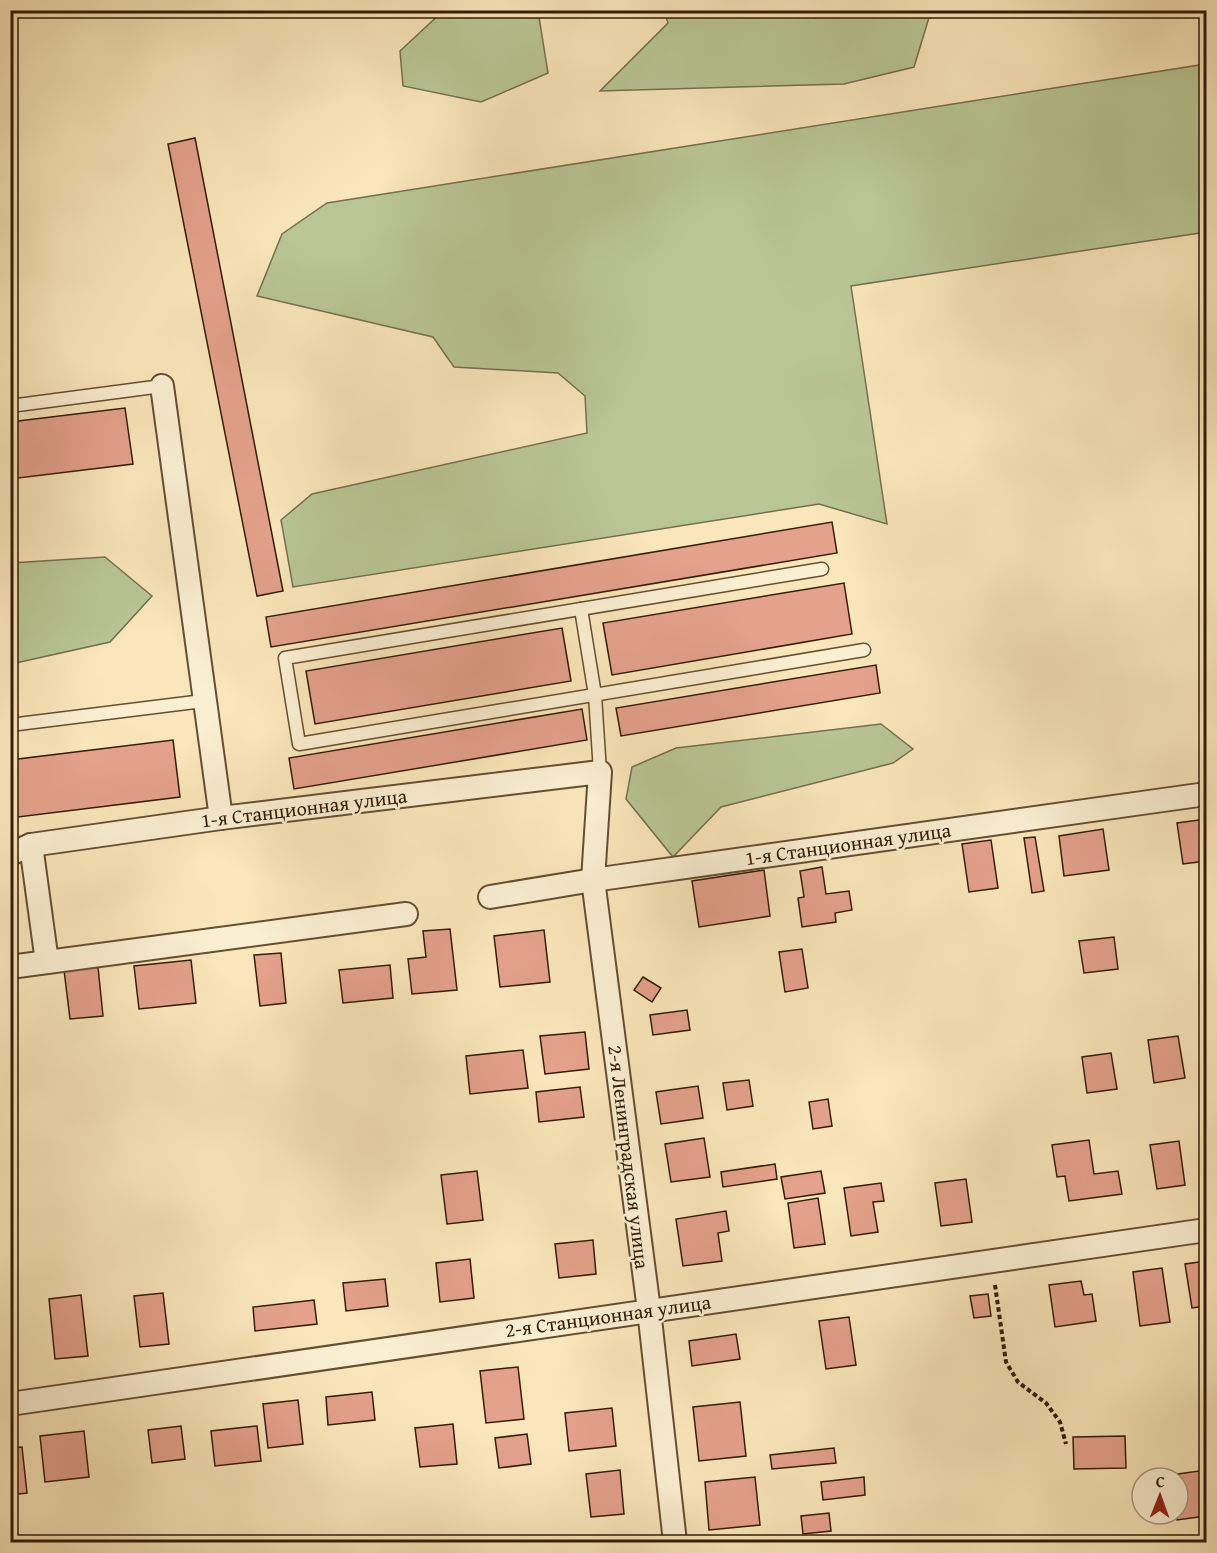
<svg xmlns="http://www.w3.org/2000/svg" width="1217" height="1553" font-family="'Gentium Book Plus',serif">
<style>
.green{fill:#b9c694;stroke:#77704c;stroke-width:1.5}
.building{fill:#e4a18b;stroke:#351b03;stroke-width:1.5}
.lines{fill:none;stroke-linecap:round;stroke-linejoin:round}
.lane-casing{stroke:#664e31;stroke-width:15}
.street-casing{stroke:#664e31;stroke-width:26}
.path{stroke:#351b03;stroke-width:4;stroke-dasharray:4.5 3;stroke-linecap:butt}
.lane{stroke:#fbefd2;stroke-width:12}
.street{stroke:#fbefd2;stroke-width:22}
.labels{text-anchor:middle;stroke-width:5;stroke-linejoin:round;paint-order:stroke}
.street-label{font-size:20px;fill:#351b03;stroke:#fbefd2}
</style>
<rect width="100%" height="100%" fill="#f9e6ba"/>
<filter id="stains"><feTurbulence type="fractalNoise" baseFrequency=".00333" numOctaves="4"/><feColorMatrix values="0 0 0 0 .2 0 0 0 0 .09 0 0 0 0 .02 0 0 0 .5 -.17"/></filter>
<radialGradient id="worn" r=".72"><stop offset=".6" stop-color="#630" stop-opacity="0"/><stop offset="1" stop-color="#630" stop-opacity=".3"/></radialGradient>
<g class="green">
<path d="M443 11H538L548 73 481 102 403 86 400 51Z"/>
<path d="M664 11H788L815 18 837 11H931L914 67 844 84 600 91 668 23Z"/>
<path d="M1206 64V232L851 286 887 524 819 504 293 587 281 520 312 494 587 433 585 396 558 373 454 367 433 337 257 296 282 234 327 203Z"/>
<path d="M105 557 152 596 110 642 11 664V563Z"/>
<path d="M881 724 913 749 893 763 721 807 673 857 626 799 632 767 676 748Z"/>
</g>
<g class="building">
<path d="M195 138 283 591 257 596 168 144Z"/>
<path d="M125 408 133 464 10 479V422Z"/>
<path d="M832 522 837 553 271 647 266 617Z"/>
<path d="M844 583 852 634 612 675 603 623Z"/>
<path d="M562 628 571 681 315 724 306 671Z"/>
<path d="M876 665 880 693 621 736 616 708Z"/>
<path d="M582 709 587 740 294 789 289 758Z"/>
<path d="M173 740 180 797 10 818V760Z"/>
<path d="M1206 819V861L1183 864 1177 823Z"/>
<path d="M1103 829 1109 870 1064 876 1059 836Z"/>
<path d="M1035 837 1044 891 1032 893 1024 838Z"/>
<path d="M991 840 998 888 969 892 962 844Z"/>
<path d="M822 867 826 894 849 891 852 910 835 913 836 922 802 927 798 898 804 897 800 871Z"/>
<path d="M764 870 770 916 699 927 692 881Z"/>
<path d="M450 929 457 990 412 994 408 959 426 957 423 931Z"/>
<path d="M544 930 550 982 500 987 494 936Z"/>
<path d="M1114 937 1118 969 1084 973 1079 941Z"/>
<path d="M802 949 808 988 785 992 779 952Z"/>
<path d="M281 953 286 1003 260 1006 254 955Z"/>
<path d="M191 960 196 1003 139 1009 134 966Z"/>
<path d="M390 965 393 998 343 1003 339 970Z"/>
<path d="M98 967 103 1016 70 1019 64 970Z"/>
<path d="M643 977 661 988 652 1002 634 990Z"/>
<path d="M687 1010 690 1030 653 1035 650 1015Z"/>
<path d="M585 1032 589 1069 545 1074 540 1036Z"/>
<path d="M1178 1036 1185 1078 1154 1083 1148 1040Z"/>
<path d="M523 1050 528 1088 470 1094 466 1056Z"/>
<path d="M1111 1053 1117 1089 1087 1093 1082 1057Z"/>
<path d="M749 1080 753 1106 727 1110 723 1083Z"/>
<path d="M698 1086 703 1118 661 1124 656 1092Z"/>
<path d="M580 1087 584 1117 539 1122 536 1092Z"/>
<path d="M828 1099 832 1126 813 1129 809 1102Z"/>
<path d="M704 1138 710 1177 671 1182 665 1144Z"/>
<path d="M1089 1140 1094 1174 1118 1171 1122 1194 1069 1201 1065 1176 1057 1177 1052 1145Z"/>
<path d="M1179 1141 1185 1185 1157 1189 1150 1145Z"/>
<path d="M775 1164 777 1179 723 1187 721 1172Z"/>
<path d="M477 1171 483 1220 447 1224 441 1175Z"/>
<path d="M821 1171 825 1193 785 1199 781 1177Z"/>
<path d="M966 1179 972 1222 941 1226 935 1183Z"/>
<path d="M881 1183 884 1201 873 1202 878 1232 851 1236 844 1188Z"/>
<path d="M818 1198 825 1244 794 1248 788 1203Z"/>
<path d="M726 1211 729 1231 718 1233 722 1261 683 1266 676 1219Z"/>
<path d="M593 1240 596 1274 559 1278 555 1244Z"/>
<path d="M470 1259 474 1298 440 1302 436 1263Z"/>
<path d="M1206 1261V1306L1192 1308 1185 1264Z"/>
<path d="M1162 1268 1170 1322 1140 1326 1133 1272Z"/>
<path d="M385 1279 388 1306 346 1311 343 1283Z"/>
<path d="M1081 1281 1084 1295 1092 1294 1096 1321 1055 1327 1049 1285Z"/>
<path d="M163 1293 169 1344 140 1347 134 1296Z"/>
<path d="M988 1294 991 1316 974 1318 970 1296Z"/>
<path d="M81 1295 88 1356 55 1359 49 1299Z"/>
<path d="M314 1300 317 1324 255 1331 253 1307Z"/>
<path d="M849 1317 856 1365 826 1369 819 1321Z"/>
<path d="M736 1334 740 1359 692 1366 689 1341Z"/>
<path d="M518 1367 524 1419 486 1423 480 1371Z"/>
<path d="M372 1392 375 1420 328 1425 326 1397Z"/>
<path d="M298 1400 303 1444 268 1448 263 1404Z"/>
<path d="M740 1402 746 1456 699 1461 693 1407Z"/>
<path d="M612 1408 616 1446 569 1451 565 1413Z"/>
<path d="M453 1424 457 1464 420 1467 415 1428Z"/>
<path d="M181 1426 185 1459 152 1463 148 1430Z"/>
<path d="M257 1426 261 1461 215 1466 211 1431Z"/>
<path d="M84 1431 89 1477 45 1482 40 1436Z"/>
<path d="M527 1434 531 1464 499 1468 495 1438Z"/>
<path d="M1125 1436 1126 1468 1074 1469 1073 1437Z"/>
<path d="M22 1447 27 1493 10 1495V1448Z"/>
<path d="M834 1448 836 1463 772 1469 770 1455Z"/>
<path d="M620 1470 624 1514 591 1517 586 1474Z"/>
<path d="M1206 1470V1516L1177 1520 1178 1478H1171V1475Z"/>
<path d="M755 1477 760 1525 709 1530 705 1482Z"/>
<path d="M864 1477 865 1495 823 1500 821 1482Z"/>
<path d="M829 1513 831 1531 803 1534 801 1516Z"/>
</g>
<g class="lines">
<g class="lane-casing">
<g id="lane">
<path d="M10 406 162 386"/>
<path d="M822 569 285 658 299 744 864 650"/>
<path d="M581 609 595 695 600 772"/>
<path d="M10 725 203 701"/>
</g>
</g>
<g class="street-casing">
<g id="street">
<path d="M162 386 221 818"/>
<path d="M31 845 47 962"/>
<path d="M10 854 31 845 221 818 600 772 593 880 649 1310 675 1542"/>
<path d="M490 897 593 880 1206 794"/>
<path d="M10 967 406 914"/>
<path d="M10 1404 1206 1230"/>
</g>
</g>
<path class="path" d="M995 1285 1006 1362 1018 1382 1046 1403 1060 1422 1066 1444"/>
<use href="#lane" class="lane"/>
<use href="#street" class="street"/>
</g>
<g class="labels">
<g class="street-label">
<text transform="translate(304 808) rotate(-7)" y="7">1-я Станционная улица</text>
<text transform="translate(848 844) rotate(-8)" y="7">1-я Станционная улица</text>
<text transform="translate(629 1157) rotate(83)" y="7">2-я Ленинградская улица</text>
<text transform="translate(608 1316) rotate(-8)" y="7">2-я Станционная улица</text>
</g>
</g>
<rect width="1217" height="1553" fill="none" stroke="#f9e6ba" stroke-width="36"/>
<rect x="12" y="12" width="1193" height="1529" fill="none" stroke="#351b03" stroke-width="3"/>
<rect x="18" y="18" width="1181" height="1517" fill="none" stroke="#351b03" stroke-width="1.5"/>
<g transform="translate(1160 1496) rotate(1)"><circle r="28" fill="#fbefd2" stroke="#ac9a7f" stroke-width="1.5"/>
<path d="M0-4.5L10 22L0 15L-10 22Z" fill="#8f2418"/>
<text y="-9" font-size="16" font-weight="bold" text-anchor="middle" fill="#351b03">С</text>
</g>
<rect width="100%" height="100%" filter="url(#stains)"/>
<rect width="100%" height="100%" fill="url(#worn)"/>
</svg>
